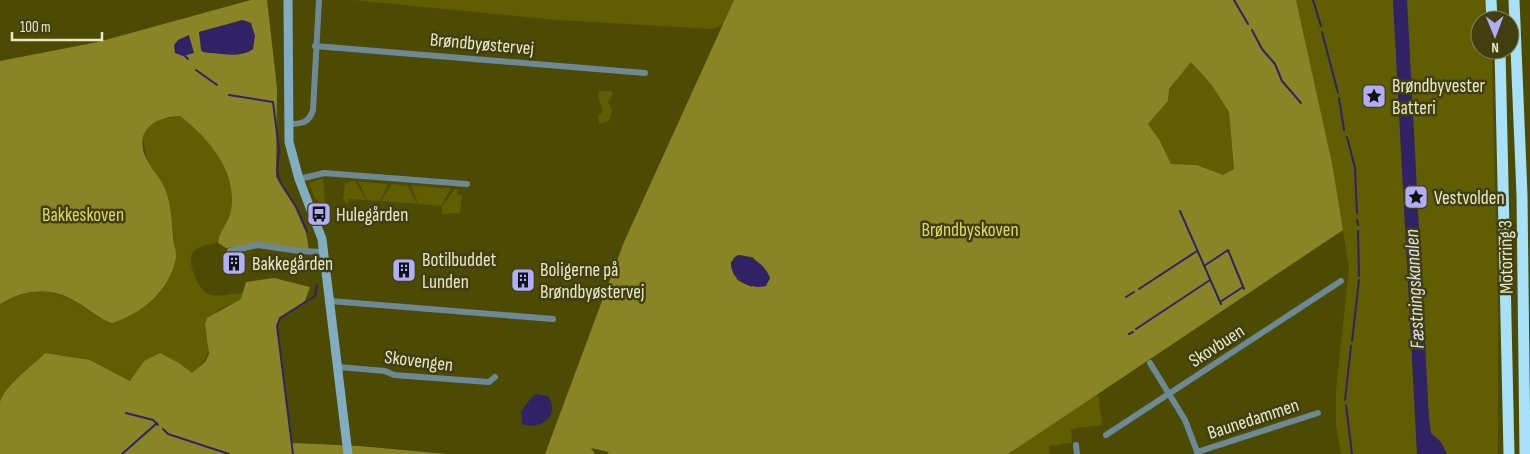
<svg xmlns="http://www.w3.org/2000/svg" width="1530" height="454" font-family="'Sofia Sans Condensed',sans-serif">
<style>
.green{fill:#615d02}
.forest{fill:#898526;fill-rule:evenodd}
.water{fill:#2f2366}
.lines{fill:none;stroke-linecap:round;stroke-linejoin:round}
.stream{stroke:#2f2366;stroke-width:2}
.street{stroke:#6d8996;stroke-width:6}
.secondary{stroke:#80adc1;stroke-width:9}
.highway{stroke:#a8e0f8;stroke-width:11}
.labels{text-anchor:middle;stroke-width:5;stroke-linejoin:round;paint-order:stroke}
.street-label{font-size:19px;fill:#e9e8c9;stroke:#413f0f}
.poi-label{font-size:19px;fill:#e9e8c9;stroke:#413f0f;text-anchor:start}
.park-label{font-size:19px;fill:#dfda5f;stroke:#413f0f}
.water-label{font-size:20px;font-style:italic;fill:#dfdff4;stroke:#413f0f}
</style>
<rect width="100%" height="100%" fill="#4d4a04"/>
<g class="green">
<path d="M353 0H734L724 24 712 29 557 20Z"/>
<path d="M1296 0H1486L1488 20H1480V50H1491L1492 61 1498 310V454H1341L1336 426V391L1349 268 1332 163Z"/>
<path d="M1191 61 1211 84 1229 112 1234 169 1223 175 1197 165 1171 164 1160 141 1148 124 1168 101 1169 89Z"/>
<path d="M599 91H611L613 94 608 102 612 110 609 121 599 124 598 116 603 111 598 98Z"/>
<path d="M180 116C208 138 241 173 231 213 228 224 221 234 215 244 207 244 198 246 193 252 186 262 198 289 208 294 219 298 232 293 243 293L241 299 218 310 205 324C209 349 213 356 192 373L179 363 144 361 131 381 90 360 45 353C29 371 15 381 0 402V304L10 298 32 291 47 290 75 301 100 319 121 320 159 294 176 257 171 212 166 191 148 162 143 139 144 130 150 124 161 119Z"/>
<path d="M323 178 325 200 323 204 315 199 309 183Z"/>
<path d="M350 181H355L366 200 349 199 348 204 343 200 345 183H350Z"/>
<path d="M358 181 362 182 388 184 380 201 367 200Z"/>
<path d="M392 184 402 185 401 187 407 185 417 204 381 201Z"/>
<path d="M411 185 441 188 442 190V188H451L441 206 418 204Z"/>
<path d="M455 189H458L457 194 462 195 460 213 442 214V206Z"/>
<path d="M1098 393 1102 425 1071 429 1072 443 1049 446 1050 454H1008Z"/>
</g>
<g class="forest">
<path d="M251 0H267L277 88 276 177 296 207 305 226 309 251 273 245 226 248 218 243C218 233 229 222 231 211 238 171 208 138 180 116 152 117 132 133 148 162 154 172 162 180 166 191 171 206 172 221 173 236 173 243 177 251 176 258 169 291 143 313 112 323 97 318 88 308 75 301 50 286 24 289 0 304V61L98 42ZM243 20 212 53 203 52 199 32Z"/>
<path d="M734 0H1296L1332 163 1343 230 1008 454H607L609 452 591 448 595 454H545L624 242ZM1191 62 1211 84 1229 112 1234 169 1223 175 1197 165 1171 164 1160 141 1148 124 1168 101 1169 89ZM738 255 753 257 758 263 752 287 737 280 733 258Z"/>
<path d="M274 278 310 287 305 301 280 318 277 326 292 443 359 446 447 454H0C0 440 0 415 0 402 5 385 33 366 45 353L90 360 130 381 144 361 160 353 179 363 192 373 205 362 209 354 205 324 207 318 241 299 246 282Z"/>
</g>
<g class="water">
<path d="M1393 0H1407L1429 419 1431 433 1441 442 1447 454H1417Z"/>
<path d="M243 20 251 23 255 36 253 49C240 59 218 53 203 52L201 50 199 32Z"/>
<path d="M189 35 194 53 183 56 175 53 174 45 178 40Z"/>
<path d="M738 255C752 256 765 264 770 278L766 286C749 290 730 280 731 262Z"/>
<path d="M536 394 548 396C561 415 541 431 522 424L521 412C526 405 529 399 536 394Z"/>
</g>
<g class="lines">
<g class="stream">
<path d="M1234 0 1248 24"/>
<path d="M1313 0 1321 26"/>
<path d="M1252 30 1262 49 1275 64 1282 81 1301 103"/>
<path d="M1322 32 1338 93"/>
<path d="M185 56 188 59"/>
<path d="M196 70 217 85"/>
<path d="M229 95 273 102 279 150 277 171 280 182 296 207 307 232"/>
<path d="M1339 98 1344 130"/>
<path d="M1347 137 1355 168 1357 213"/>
<path d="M1180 211 1221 304"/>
<path d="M1357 220 1358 225"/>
<path d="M1358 231 1359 276"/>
<path d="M1204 266 1228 250 1244 289"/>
<path d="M1139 289 1197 251"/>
<path d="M1126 297 1134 292"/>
<path d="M1220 302 1243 287"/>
<path d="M1136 329 1210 280"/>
<path d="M1129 334 1133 332"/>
<path d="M1352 341 1359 280"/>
<path d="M1345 400 1351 346"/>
<path d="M1346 405 1352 454"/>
<path d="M126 413 153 420 158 425"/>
<path d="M163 429 168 434 229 454"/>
<path d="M122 454 157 423"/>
<path d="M293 454 277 326 280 318 315 296 317 284"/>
</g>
<g class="street">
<path d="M315 46 645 73"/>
<path d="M289 124C301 124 309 123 313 110L319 0"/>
<path d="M299 179 324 173 467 184"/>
<path d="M230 251 258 245 299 251 325 252"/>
<path d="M330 301 553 319"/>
<path d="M1150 363 1185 420 1198 454"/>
<path d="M338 367 385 371 394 375 489 382 495 377"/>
<path d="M1106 435 1341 281"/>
<path d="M1076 445 1077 454"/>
<path d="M1197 452 1318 413"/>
</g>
<path class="secondary" d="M288 0 289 142 299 179 322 239 348 454"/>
<g class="highway">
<path d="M1491 0 1492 20"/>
<path d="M1514 0 1522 195 1525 454"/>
<path d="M1500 50 1509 454"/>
</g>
</g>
<defs>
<g id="sight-square" transform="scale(1.25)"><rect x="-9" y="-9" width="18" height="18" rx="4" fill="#b2adf9" stroke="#413f0f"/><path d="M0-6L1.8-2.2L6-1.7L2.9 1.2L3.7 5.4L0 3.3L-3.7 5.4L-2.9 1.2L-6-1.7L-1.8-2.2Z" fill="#111"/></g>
<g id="bus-square" transform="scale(1.25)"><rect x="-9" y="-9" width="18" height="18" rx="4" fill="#b2adf9" stroke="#413f0f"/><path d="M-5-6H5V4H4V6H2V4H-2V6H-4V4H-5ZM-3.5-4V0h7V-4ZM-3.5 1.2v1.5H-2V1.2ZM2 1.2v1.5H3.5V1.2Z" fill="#111"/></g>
<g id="building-square" transform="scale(1.25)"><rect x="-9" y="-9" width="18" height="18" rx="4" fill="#b2adf9" stroke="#413f0f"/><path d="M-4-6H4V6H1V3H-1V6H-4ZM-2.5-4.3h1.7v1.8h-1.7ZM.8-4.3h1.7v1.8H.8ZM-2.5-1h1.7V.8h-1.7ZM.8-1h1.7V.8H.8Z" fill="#111"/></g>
</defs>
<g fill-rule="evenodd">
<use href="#sight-square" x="1374" y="96"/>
<use href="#sight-square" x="1416" y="197"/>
<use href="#bus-square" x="319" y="214"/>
<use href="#building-square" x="234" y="263"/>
<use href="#building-square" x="404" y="270"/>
<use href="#building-square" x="523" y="280"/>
</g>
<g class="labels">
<g class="street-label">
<text transform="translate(482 43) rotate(5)" y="7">Brøndbyøstervej</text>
<text transform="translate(1505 257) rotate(-91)" y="7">Motorring 3</text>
<text transform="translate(1216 345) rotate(-33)" y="7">Skovbuen</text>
<text transform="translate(419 360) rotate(7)" y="7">Skovengen</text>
<text transform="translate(1253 418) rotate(-18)" y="7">Baunedammen</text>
</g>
<g class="poi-label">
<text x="1392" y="92">Brøndbyvester<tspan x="1392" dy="22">Batteri</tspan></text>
<text x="1434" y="204">Vestvolden</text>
<text x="336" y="221">Hulegården</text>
<text x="422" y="266">Botilbuddet<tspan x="422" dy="22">Lunden</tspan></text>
<text x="252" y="270">Bakkegården</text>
<text x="540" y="276">Boligerne på<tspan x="540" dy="22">Brøndbyøstervej</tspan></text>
</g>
<g class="park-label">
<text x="83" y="221">Bakkeskoven</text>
<text x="970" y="236">Brøndbyskoven</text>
</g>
<g class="water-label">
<text transform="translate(1414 289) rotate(-93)" y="7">Fæstningskanalen</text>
</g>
</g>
<g transform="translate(1495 35) rotate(179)"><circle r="24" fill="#413f0f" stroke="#848359"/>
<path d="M0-4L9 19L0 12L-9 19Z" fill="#b2adf9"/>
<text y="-8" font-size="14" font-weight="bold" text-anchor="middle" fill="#e9e8c9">N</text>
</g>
<path d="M12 32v8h90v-8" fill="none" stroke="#e9e8c9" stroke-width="2.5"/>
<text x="20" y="32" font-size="15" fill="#e9e8c9" stroke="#413f0f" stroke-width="4" paint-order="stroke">100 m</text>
</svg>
